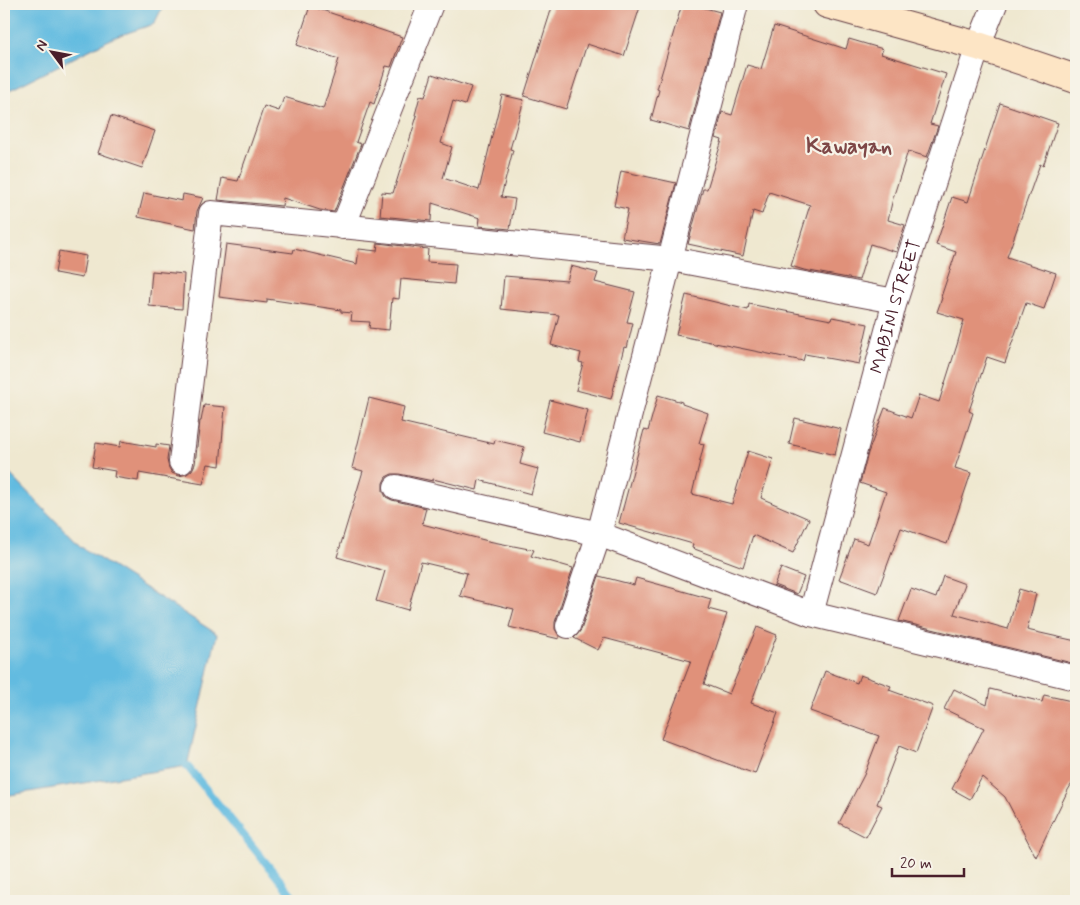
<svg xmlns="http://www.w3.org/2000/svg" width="1080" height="905" font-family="Mynerve,sans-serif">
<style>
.water{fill:#62bbe0;stroke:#566d86}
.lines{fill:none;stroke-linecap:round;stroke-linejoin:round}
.stream{stroke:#62bbe0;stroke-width:8}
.building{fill:#e0917a}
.street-casing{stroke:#633d44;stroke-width:26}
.secondary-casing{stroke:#633d44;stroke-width:30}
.street{stroke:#fff;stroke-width:24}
.secondary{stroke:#fde5c5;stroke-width:28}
.labels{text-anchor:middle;stroke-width:4.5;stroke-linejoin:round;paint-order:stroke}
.street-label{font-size:18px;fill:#4a1f2b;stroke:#f7f3e8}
.district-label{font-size:22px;font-weight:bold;fill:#7e4747;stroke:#f7f3e8}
</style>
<rect width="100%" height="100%" fill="#f7f3e8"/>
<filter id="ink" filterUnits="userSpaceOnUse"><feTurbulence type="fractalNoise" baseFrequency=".02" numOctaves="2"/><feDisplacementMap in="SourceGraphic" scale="10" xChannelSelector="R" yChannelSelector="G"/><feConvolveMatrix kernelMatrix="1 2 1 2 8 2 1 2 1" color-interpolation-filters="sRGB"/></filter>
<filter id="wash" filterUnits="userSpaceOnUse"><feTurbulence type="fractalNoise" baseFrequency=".0096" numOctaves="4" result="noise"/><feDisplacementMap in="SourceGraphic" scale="20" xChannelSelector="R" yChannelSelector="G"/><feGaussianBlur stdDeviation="1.12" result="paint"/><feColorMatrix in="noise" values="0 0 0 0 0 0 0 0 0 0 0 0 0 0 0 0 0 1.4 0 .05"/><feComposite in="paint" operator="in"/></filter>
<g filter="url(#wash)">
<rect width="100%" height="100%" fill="#efe8d0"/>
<g class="water">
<path d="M4 4H164L154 24 115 37 4 93Z"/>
<path d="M4 468 81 547 217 634 187 766 4 796Z"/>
</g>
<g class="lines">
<path class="stream" d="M187 766 297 901"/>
</g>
<g id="blocks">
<g class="building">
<path d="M553 4H641L624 56 587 44 566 109 524 96Z"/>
<path d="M682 4H690L720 12 689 131 651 120 659 90 657 89Z"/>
<path d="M310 6 402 37 391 67 386 66 374 104 370 102 356 142 361 144 334 212 320 210 283 198 282 206 218 200 222 178 238 181 264 106 279 111 284 97 323 109 339 59 297 45Z"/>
<path d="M774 26 846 49 849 39 883 49 881 54 946 74 930 124 938 126 927 157 908 151 893 198 888 220 905 225 896 252 870 244 859 280 804 270 791 266 810 205 769 192 762 214 753 211 743 256 688 244 703 189H707L722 140 716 138 722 112 732 115 747 65 761 69Z"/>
<path d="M432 74 471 87 465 105 453 101 441 143 452 147 443 178 479 190 502 95 524 100 510 149 513 150 501 197 515 199 510 229 479 226 480 218 432 203 431 221 380 216 382 192 393 193 417 116 415 115 420 96 425 97Z"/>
<path d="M1000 103 1058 123 1043 166 1040 164 1007 257 1056 273 1044 309 1026 303 1005 363 987 357 969 411 973 413 955 468 971 473 947 544 901 528 877 593 839 579 854 539 868 544 886 492 860 483 868 453 885 408 911 418 919 395 939 402 957 345 964 320 937 312 942 298 941 297 956 252 936 245 952 197 968 202Z"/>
<path d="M111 116 155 131 142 168 98 153Z"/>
<path d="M621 171 676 183 660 244 622 238 628 209 614 206Z"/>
<path d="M144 193 182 201 183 194 203 198 197 211 195 229 138 217Z"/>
<path d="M378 243 428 249 427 262 456 264 454 284 401 279 399 299 392 298 389 330 369 328 370 322 351 321 352 313 341 312V310L267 299V303L219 297 226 244 293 253 294 249 357 264 359 249 377 251Z"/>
<path d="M59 251 86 256 82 278 55 273Z"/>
<path d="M571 266 598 273 595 282 635 292 627 322 633 323 627 348 624 347 611 399 576 390 583 363 579 362 581 353 551 345 559 315 501 309 504 276 567 281Z"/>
<path d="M152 271 184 274 182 309 149 306Z"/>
<path d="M686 295 748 310 749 304 831 320 832 317 868 324 859 364 805 354 803 361 676 335Z"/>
<path d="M658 395 682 402V404L708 413 699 443 704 444 692 494 732 504 748 451 773 459 761 498 809 519 793 553 753 535 743 567 692 548 693 544 619 523 644 430 648 431Z"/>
<path d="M369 398 404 407 401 422 494 444 495 440 524 447 520 464 538 469 531 494 479 480 477 490 433 479V481L399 474H392L386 477 383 483V491L386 497 392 500 426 508 422 524 488 541 534 550 531 556 573 568 555 622V629L559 636V639L509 627 514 609 460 596 467 573 421 562 408 610 376 601 385 571 337 557 363 471 352 468Z"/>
<path d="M550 400 588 410 580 442 542 432Z"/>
<path d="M204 405 225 407 220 466 208 464 203 484 139 473 138 481 114 477 115 471 92 467 96 443 120 447 121 441 156 447V444L169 446 167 460 169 468 172 473 179 476 187 474 192 470 195 464 200 421H201Z"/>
<path d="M795 418 841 429 835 455 789 444Z"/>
<path d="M781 568 804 577 797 594 774 585Z"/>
<path d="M599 576 634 585 636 578 711 599 708 609 727 614 704 684 729 694 757 627 777 635 751 703 778 713 755 774 661 739 691 661 604 638 598 650 574 638 581 630Z"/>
<path d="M943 576 965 584 954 614 1008 629 1019 589 1036 594 1027 630 1076 641V664L899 621 911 589 936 598Z"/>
<path d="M825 671 857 683 860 675 891 686 889 690 933 706 916 753 899 746 877 804 882 806 866 837 839 823 864 775 879 736 810 711Z"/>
<path d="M954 689 987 705 990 689 1042 702 1044 695 1076 702 1074 731 1076 733V777L1068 790 1036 857 1005 797 982 777 970 799 952 789 984 728 944 709Z"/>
</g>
</g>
</g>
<g filter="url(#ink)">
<use href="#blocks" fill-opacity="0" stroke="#633d44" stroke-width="1"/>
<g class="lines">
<g class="street-casing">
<g id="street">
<path d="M343 227 431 4"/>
<path d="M181 462 211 213 671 259 895 301"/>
<path d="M396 487 599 534 811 614 1076 678"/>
<path id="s1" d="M811 614 895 301 978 46 995 4"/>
<path d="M568 626 599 534 736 4"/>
</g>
</g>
<g class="secondary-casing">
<path id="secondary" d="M827 4 978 46 1076 79"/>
</g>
<use href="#street" class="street"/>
<use href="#secondary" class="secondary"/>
</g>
</g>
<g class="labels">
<g class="street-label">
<text dy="6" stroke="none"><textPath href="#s1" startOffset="319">MABINI STREET</textPath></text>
</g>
<g class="district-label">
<text x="849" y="153">Kawayan</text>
</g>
</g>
<rect width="1080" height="905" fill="none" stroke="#f7f3e8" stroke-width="20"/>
<g transform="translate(52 52) rotate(302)" stroke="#f7f3e8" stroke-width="4" paint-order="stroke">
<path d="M0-4L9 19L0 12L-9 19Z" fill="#4a1f2b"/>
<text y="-8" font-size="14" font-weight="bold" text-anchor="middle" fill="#4a1f2b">N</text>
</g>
<path d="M892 868v8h72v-8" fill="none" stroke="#4a1f2b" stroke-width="2.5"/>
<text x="900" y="868" font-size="15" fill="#4a1f2b" stroke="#f7f3e8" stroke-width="4" paint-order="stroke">20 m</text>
</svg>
